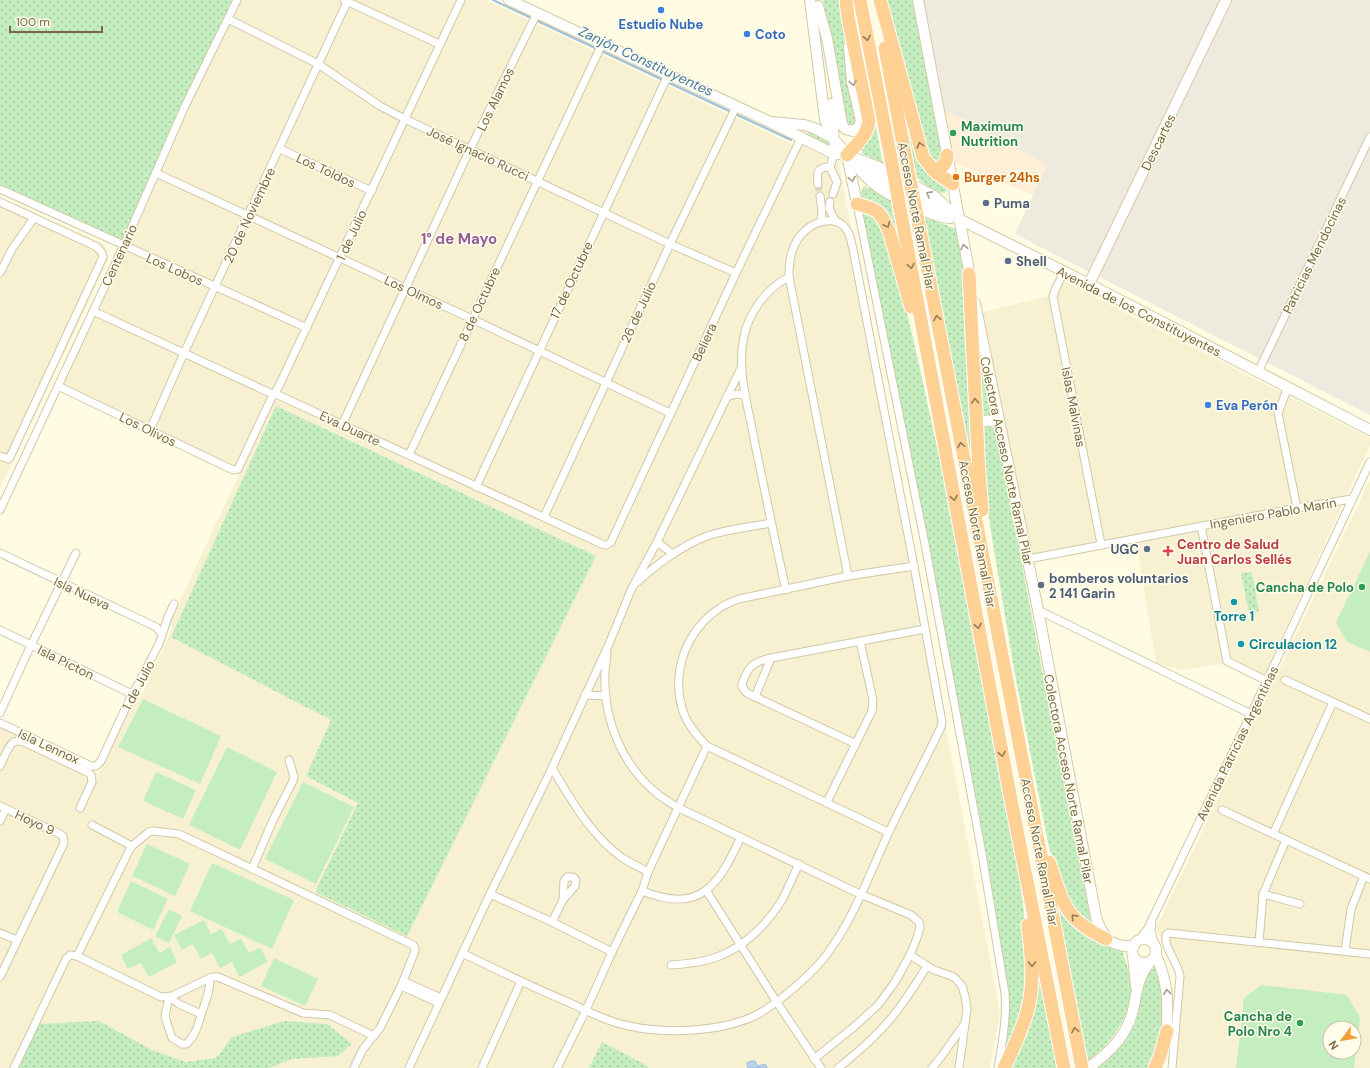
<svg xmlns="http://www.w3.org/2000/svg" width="1370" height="1068" font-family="'DM Sans',sans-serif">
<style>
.residential{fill:#f7f1d1;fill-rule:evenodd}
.commercial{fill:#ffefd7}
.industrial{fill:#eeeade}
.grass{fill:url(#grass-dots)}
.garden{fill:#c5eec0;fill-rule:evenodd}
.water{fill:url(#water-ripples);stroke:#9bbfdd}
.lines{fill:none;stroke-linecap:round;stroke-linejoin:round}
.stream{stroke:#9bbfdd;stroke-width:2}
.street-tunnel{stroke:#ded7bc;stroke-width:7;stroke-dasharray:7 3.5;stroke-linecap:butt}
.street-casing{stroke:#d1c7a8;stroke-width:9}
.secondary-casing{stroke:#d5c9a5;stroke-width:12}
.highway-casing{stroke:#fff;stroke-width:15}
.street{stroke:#fff;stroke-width:7}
.secondary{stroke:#fff;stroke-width:10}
.highway{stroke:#ffd194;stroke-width:13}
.highway-bridge-casing{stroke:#fff;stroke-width:15;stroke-linecap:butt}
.highway-bridge{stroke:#ffd194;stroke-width:13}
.oneway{stroke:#957d56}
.oneway2{stroke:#a99d87}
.shop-dot{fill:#3f7fe0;stroke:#fffdec;stroke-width:1.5}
.leisure-dot{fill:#2e9e5b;stroke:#fffdec;stroke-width:1.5}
.food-dot{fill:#e8710a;stroke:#fffdec;stroke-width:1.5}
.service-dot{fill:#5c6f8a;stroke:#fffdec;stroke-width:1.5}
.health-dot{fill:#e0444e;stroke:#fffdec;stroke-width:1.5}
.culture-dot{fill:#0f9aa8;stroke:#fffdec;stroke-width:1.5}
.labels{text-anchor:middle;stroke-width:3;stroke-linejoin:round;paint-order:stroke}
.shop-label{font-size:13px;font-weight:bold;fill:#366cbe;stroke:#fffdec;text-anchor:start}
.street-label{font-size:13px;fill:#7a6846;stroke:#fffdec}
.leisure-label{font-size:13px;font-weight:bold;fill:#27864d;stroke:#fffdec;text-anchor:end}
.food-label{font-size:13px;font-weight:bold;fill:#c56008;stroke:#fffdec;text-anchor:start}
.service-label{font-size:13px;font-weight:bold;fill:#4e5e75;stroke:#fffdec;text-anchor:start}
.health-label{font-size:13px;font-weight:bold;fill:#be3a42;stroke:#fffdec;text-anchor:start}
.culture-label{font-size:13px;font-weight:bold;fill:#0d838f;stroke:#fffdec}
.water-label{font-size:14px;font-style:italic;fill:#4578a6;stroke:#fffdec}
.quarter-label{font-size:15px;font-weight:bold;fill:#955d97;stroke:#fffdec}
</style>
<defs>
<pattern id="grass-dots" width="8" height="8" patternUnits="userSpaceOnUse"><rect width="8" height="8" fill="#c5eec0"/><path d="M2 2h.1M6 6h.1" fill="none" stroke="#a5c59e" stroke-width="1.8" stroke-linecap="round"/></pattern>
<pattern id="water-ripples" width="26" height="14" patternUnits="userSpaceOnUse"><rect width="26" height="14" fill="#b6d3ea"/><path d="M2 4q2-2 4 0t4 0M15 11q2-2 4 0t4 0" fill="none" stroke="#99afbf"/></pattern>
</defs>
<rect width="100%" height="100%" fill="#fffce3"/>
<g class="residential">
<path d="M238 0H486L800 148 804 146 839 164 1000 1013 990 1068H0V727L99 774 135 697 140 699 173 627 169 624 275 398 610 551 763 226 611 542 607 545 275 394 238 469 58 386Z"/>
<path d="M0 197 104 244 109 259 0 488Z"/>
<path d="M1056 277 1370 438V445L1261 683 1222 664 1182 670 1156 663 1135 536 1030 555 982 312 1047 296Z"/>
<path d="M1370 480V1068H1169L1177 976 1156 928ZM1330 1028H1354V1052H1330Z"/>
</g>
<path class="commercial" d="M942 109 1048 165 1033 195 954 163Z"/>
<path class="industrial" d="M918 0H1370V415L1015 234 1047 165 942 109Z"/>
<g class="grass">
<path d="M0 0H238L124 245 0 188Z"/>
<path d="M823 0H843L846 66 857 122 853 127 845 125Z"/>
<path d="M852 0 883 164 863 154 862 152 853 33Z"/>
<path d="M884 0H913L942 152 938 165 930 161Z"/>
<path d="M897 77 912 133 947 186V190L945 193C935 194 925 184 917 178Z"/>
<path d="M809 132C816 134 824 136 829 142V148L806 134Z"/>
<path d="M864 186 890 198 911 302 898 250 862 197 861 192Z"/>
<path d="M867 213H876L892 249 916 351 944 479 1013 829 1024 913 1028 953 1024 1011 1001 1065 1007 983 988 864 926 529 863 223V216Z"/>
<path d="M924 216 956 229 964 264 972 463Z"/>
<path d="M980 344 993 416H982Z"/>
<path d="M276 406 596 556 407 936 315 892 358 803 306 776 331 720 171 637Z"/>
<path d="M989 424 993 426 996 429 1059 758 1089 909 1095 931 1076 917 1058 881 1048 843 1015 675 991 532 985 488 983 430 984 426Z"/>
<path d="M1252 572 1259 612 1249 613 1241 573Z"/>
<path d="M1054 886 1089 935 1123 952C1125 961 1129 970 1131 979 1132 985 1131 992 1130 998 1125 1025 1109 1045 1087 1061Z"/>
<path d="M1033 949 1061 1068H1007L1024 1029Z"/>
<path d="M1155 967C1165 988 1166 1016 1161 1039 1159 1048 1154 1058 1150 1068H1097C1114 1055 1130 1039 1137 1018 1143 1000 1137 980 1155 967Z"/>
<path d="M99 1021 152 1050 186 1062 216 1058 232 1037 284 1021 327 1024 352 1044 338 1056 292 1059 269 1068H17L36 1024Z"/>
<path d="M602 1042 644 1064 649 1068H589Z"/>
</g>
<g class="garden">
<path d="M1370 552V652L1346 641 1336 622Z"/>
<path d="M143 699 221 736 200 784 118 747Z"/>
<path d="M227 747 277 772 240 850 189 825Z"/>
<path d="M156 772 196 790 183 819 143 801Z"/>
<path d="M303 782 354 807 316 884 265 859Z"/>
<path d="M147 844 190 864 175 896 132 876Z"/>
<path d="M212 863 294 900 272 949 190 911Z"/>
<path d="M131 881 168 899 153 930 117 912Z"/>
<path d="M169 909 182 916 169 943 155 936Z"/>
<path d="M204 920 211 934 222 929 230 944 241 938 249 953 260 947 268 962 239 977 232 962 220 968 212 953 201 959 193 944 182 950 174 935Z"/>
<path d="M151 938 159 953 170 947 177 962 149 977 141 963 128 969 121 955Z"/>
<path d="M274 958 318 979 305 1006 261 986Z"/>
<path d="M1261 985 1347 995 1360 1018 1354 1068H1236L1244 998ZM1330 1028H1354V1052H1330Z"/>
</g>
<path class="water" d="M751 1061H755L758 1066 765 1064 767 1067V1068H748L747 1063Z"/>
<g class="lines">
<g class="stream">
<path d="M493 0 663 80"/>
<path d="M667 82 791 140"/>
</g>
<path class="street-tunnel" d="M818 184 820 196"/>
<g class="street-casing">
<g id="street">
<path d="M344 0 439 44"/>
<path d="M228 19 318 64 380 106 405 119 670 244 736 273"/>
<path d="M833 138V158L830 167 837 182 833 194"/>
<path d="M280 149 372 191"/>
<path d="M156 173 472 319 670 413"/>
<path d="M818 184C817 171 816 168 830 167"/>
<path d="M0 189 307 328"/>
<path d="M820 196 822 211 821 222"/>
<path d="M0 202 97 247 102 253 103 257 10 457 8 459 0 456"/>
<path d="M830 202 829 208 835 220"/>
<path d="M857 204 925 544 981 848 1005 993C1007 1019 1002 1043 998 1068"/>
<path d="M1064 272 1055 290 1053 297 1101 544"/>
<path d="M0 273 12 249 34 218"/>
<path d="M93 311 268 392 278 395 604 545H607L611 542 736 273 801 138"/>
<path d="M1258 372 1370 137"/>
<path d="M58 386 233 470 238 469 271 399 278 388 461 0"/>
<path d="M1288 387 1278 413 1297 508"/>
<path d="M727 396 738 394 746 396"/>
<path d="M342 425 470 149 537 13"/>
<path d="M150 430 184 353 348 0"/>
<path d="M409 455 602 44"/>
<path d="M476 487 668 75"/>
<path d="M0 510 124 245 185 106 237 0"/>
<path d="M544 517 670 244 736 107"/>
<path d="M1201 526 1227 661 1267 681"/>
<path d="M657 542 673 554"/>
<path d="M0 553 156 627 162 634"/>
<path d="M1028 559 1297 508 1352 499"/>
<path d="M637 582C659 563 681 546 707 536 728 529 750 527 771 523"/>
<path d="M786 590C775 541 765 492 755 444 749 409 736 371 744 336 749 312 767 288 789 277"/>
<path d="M1038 610 1251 714"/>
<path d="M0 630 132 694"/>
<path d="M607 654C597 715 623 778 679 808L860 894 911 915 919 922 920 927 917 938 910 955 895 982 878 1005 855 1026 814 1059"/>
<path d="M1285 680 1370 719"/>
<path d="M585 695 606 696"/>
<path d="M755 697 771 658"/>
<path d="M0 713 31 645 76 553"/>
<path d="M0 723 91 766H96L101 761 132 694 136 688 159 644 168 617 174 604"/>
<path d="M856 744 747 693 742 687V684C748 666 753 662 771 658L925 629"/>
<path d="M0 766C3 760 9 744 14 742 17 740 20 741 24 742L89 773 91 775 92 782 80 808"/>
<path d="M552 768C571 800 591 835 621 857 630 863 639 867 648 872"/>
<path d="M827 802 872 711 873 700 860 641"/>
<path d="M0 806 60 834 63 836 64 843 0 977"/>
<path d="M1222 810 1370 879"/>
<path d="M0 821 6 809"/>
<path d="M92 825 132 846"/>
<path d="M888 832 707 746C697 736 686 723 682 708 669 663 695 613 739 599L848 576 914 566"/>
<path d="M1273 834 1333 702"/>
<path d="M252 869 273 820 293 781 294 777 289 760"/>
<path d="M706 890 776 1001 821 1068"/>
<path d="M642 891C701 914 718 886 741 837"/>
<path d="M490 894 552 922 612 952"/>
<path d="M1263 894 1300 904"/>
<path d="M552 922 563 900 575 886 576 880 573 877H567L564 881 563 900"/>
<path d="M1152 923 1151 929 1154 945"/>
<path d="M0 933 17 940"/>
<path d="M1139 940 1148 928 1251 714 1370 462"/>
<path d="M1259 942 1263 894 1286 840"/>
<path d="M1345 951 1351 909 1364 876"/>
<path d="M462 953C497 970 532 987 568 1002 587 1011 608 1022 629 1026 666 1034 716 1032 750 1018 774 1008 816 971 830 950 855 915 870 873 888 834 905 798 924 763 941 727L942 722 914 566 853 249C851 243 851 234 846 229 837 215 815 221 805 231 799 236 794 245 792 252 789 260 789 269 789 277L848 576"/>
<path d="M910 955 934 970 954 977 962 986 965 996 967 1009 959 1068"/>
<path d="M77 956 130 849 132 846 149 832 153 831 179 834 413 945 415 948V951L401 986 380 1028 363 1049 354 1068"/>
<path d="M671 965C687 964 706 962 722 955 746 945 768 923 782 900 788 889 793 876 799 864"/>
<path d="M403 981 441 998"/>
<path d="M401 986 439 1003"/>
<path d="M201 1014 179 1004 169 997 165 1016 167 1023 172 1038 182 1044H186C196 1036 198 1024 202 1012 206 1000 210 992 210 978"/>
<path d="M14 1068 66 959 70 955 77 956 161 997 172 996 212 977H218L303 1013 330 1015 374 1036"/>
<path d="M409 1068 490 894 552 768 609 644 631 590 657 542 742 366"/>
<path d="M482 1068 521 981"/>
<path d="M557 1068 586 1010 612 952 642 891 648 872 707 746"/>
<path d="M838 1068C856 1054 873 1039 888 1022 903 1005 915 985 927 966"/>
<path d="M932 1068 941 1057 965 1023"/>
<path d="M1172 1068 1180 976C1178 962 1164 949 1166 935L1168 933 1370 954"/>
</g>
</g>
<g class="secondary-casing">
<g id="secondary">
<path d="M509 0 770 122 832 153 847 155 878 167 934 196 952 212"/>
<path d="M810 0 825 120 833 138"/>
<path d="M918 0 971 281"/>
<path d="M818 6 827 38 842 124 845 129 853 131 859 127 861 121 852 82 849 47"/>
<path d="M831 104 834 124 833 138"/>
<path d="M770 122 804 125 814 128 833 138 847 155 864 169 921 200 1089 284 1370 430"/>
<path d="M847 155 857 204"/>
<path d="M860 170C864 175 868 179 873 183 887 195 932 217 950 218"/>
<path d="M1089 284 1226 0"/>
<path d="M975 303 1038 610 1096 917C1102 937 1111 948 1134 946"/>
<path d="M977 425C986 419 991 419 999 425"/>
<circle cx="1144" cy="951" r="12"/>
<path d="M1133 955 1136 986"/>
<path d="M1156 955C1168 984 1168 999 1167 1031"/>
<path d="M1088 1068C1109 1053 1127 1036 1133 1010 1137 992 1138 975 1151 961"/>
</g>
</g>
<g class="highway-casing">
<g id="highway">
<path d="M846 0 848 17 869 121C867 136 857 144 847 155"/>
<path d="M860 0 893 169"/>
<path d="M880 0 923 157 935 172 953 184"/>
<path d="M885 48 909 176"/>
<path d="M933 170C942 169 947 164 947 155"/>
<path d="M857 204C878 210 880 210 889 231L911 307"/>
<path d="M901 214 1011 800 1064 1068"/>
<path d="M919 226 1082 1068"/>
<path d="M969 274 979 473 982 510"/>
<path d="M1049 862C1063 903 1064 919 1106 939"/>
<path d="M1004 1068C1013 1049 1023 1029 1028 1008 1035 981 1031 953 1028 925"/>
<path d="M1155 1068 1160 1056 1167 1031"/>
</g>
</g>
<use href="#street" class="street"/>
<use href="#secondary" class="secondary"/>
<use href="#highway" class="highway"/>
<g class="highway-bridge-casing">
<g id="highway-bridge">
<path d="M893 169 901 214"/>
<path d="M909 176 919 226"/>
</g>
</g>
<use href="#highway-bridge" class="highway-bridge"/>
</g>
<defs><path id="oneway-chevron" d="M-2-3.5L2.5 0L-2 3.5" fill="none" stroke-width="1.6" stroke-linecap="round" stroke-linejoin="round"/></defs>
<g class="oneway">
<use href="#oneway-chevron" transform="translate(867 38) rotate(79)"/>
<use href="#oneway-chevron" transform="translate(920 145) rotate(-106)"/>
<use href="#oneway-chevron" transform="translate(887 225) rotate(65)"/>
<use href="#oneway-chevron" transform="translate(911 266) rotate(79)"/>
<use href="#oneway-chevron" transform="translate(937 318) rotate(-101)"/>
<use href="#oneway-chevron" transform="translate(975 401) rotate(-93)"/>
<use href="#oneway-chevron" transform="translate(961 445) rotate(-101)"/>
<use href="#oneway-chevron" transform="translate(954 498) rotate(79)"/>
<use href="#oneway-chevron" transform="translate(978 626) rotate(79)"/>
<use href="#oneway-chevron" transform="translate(1002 754) rotate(79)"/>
<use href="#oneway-chevron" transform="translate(1074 917) rotate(-132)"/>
<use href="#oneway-chevron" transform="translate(1032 964) rotate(91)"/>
<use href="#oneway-chevron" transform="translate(1075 1030) rotate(-101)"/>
</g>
<g class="oneway2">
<use href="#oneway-chevron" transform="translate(853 83) rotate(79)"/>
<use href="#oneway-chevron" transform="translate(852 179) rotate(79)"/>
<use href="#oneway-chevron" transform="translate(929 194) rotate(-151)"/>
<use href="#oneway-chevron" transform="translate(964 247) rotate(-101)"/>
<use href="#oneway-chevron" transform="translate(1167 992) rotate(-96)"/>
</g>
<g class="shop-dot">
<circle cx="661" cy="10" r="4"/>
<circle cx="747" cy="34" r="4"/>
<circle cx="1208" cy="405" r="4"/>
</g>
<g class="leisure-dot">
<circle cx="953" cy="133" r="4"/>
<circle cx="1362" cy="587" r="4"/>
<circle cx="1300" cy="1023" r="4"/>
</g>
<circle class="food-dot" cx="956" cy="177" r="4"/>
<g class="service-dot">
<circle cx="986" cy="203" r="4"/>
<circle cx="1008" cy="261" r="4"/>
<circle cx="1147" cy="549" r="4"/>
<circle cx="1041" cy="585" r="4"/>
</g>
<path class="health-dot" d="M1166 545h4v4h4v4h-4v4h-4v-4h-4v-4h4z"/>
<g class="culture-dot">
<circle cx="1234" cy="602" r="4"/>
<circle cx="1241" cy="644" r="4"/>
</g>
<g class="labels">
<g class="shop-label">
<text x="661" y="29" text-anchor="middle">Estudio Nube</text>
<text x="755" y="39">Coto</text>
<text x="1216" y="410">Eva Perón</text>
</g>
<g class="street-label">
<text transform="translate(495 99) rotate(-64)" y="5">Los Alamos</text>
<text transform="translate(1158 142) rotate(-64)" y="5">Descartes</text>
<text transform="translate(478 153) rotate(25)" y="5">José Ignacio Rucci</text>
<text transform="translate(326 170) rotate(25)" y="5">Los Toldos</text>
<text transform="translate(249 215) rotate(-65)" y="5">20 de Noviembre</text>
<text transform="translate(917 216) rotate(79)" y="5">Acceso Norte Ramal Pilar</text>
<text transform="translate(351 235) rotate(-65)" y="5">1 de Julio</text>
<text transform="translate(119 255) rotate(-65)" y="5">Centenario</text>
<text transform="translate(1314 255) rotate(-64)" y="5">Patricias Mendocinas</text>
<text transform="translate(175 269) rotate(24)" y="5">Los Lobos</text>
<text transform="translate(571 280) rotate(-65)" y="5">17 de Octubre</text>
<text transform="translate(414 292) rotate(25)" y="5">Los Olmos</text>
<text transform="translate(479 304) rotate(-65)" y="5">8 de Octubre</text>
<text transform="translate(1139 311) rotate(27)" y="5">Avenida de los Constituyentes</text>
<text transform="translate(638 312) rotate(-65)" y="5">26 de Julio</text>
<text transform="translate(704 342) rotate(-65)" y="5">Beliera</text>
<text transform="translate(1074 407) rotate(79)" y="5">Islas Malvinas</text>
<text transform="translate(350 428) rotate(25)" y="5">Eva Duarte</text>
<text transform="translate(148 429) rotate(26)" y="5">Los Olivos</text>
<text transform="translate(1007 461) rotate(78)" y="5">Colectora Acceso Norte Ramal Pilar</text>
<text transform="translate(1273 513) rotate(-10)" y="5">Ingeniero Pablo Marín</text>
<text transform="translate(978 534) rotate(79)" y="5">Acceso Norte Ramal Pilar</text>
<text transform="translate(82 593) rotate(25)" y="5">Isla Nueva</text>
<text transform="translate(66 662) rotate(26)" y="5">Isla Picton</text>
<text transform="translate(138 685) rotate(-62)" y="5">1 de Julio</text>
<text transform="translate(1237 743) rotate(-64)" y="5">Avenida Patricias Argentinas</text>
<text transform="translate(49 746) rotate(25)" y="5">Isla Lennox</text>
<text transform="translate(1069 779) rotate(79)" y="5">Colectora Acceso Norte Ramal Pilar</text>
<text transform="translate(35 822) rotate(25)" y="5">Hoyo 9</text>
<text transform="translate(1040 852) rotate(79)" y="5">Acceso Norte Ramal Pilar</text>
</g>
<g class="leisure-label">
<text x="961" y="131" text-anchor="start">Maximum<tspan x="961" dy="15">Nutrition</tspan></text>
<text x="1354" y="592">Cancha de Polo</text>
<text x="1292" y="1021">Cancha de<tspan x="1292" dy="15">Polo Nro 4</tspan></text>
</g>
<g class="food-label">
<text x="964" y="182">Burger 24hs</text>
</g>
<g class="service-label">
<text x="994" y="208">Puma</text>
<text x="1016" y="266">Shell</text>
<text x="1139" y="554" text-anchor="end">UGC</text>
<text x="1049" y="583">bomberos voluntarios<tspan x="1049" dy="15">2 141 Garin</tspan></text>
</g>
<g class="health-label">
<text x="1177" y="549">Centro de Salud<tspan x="1177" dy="15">Juan Carlos Sellés</tspan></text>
</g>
<g class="culture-label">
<text x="1234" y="621">Torre 1</text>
<text x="1249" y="649" text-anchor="start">Circulacion 12</text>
</g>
<g class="water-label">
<text transform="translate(646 61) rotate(25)" y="5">Zanjón Constituyentes</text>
</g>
<g class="quarter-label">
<text x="459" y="244">1° de Mayo</text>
</g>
</g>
<g transform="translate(1342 1040) rotate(238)"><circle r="19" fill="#fffdec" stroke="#cac1aa"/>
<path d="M0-3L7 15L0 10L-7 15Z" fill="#f59e3c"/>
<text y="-6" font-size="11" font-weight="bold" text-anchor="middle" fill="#7a6846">N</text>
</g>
<path d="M10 26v6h92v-6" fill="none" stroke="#7a6846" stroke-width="2"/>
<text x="16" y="26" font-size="12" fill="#7a6846" stroke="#fffdec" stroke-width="3" paint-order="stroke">100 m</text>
</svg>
